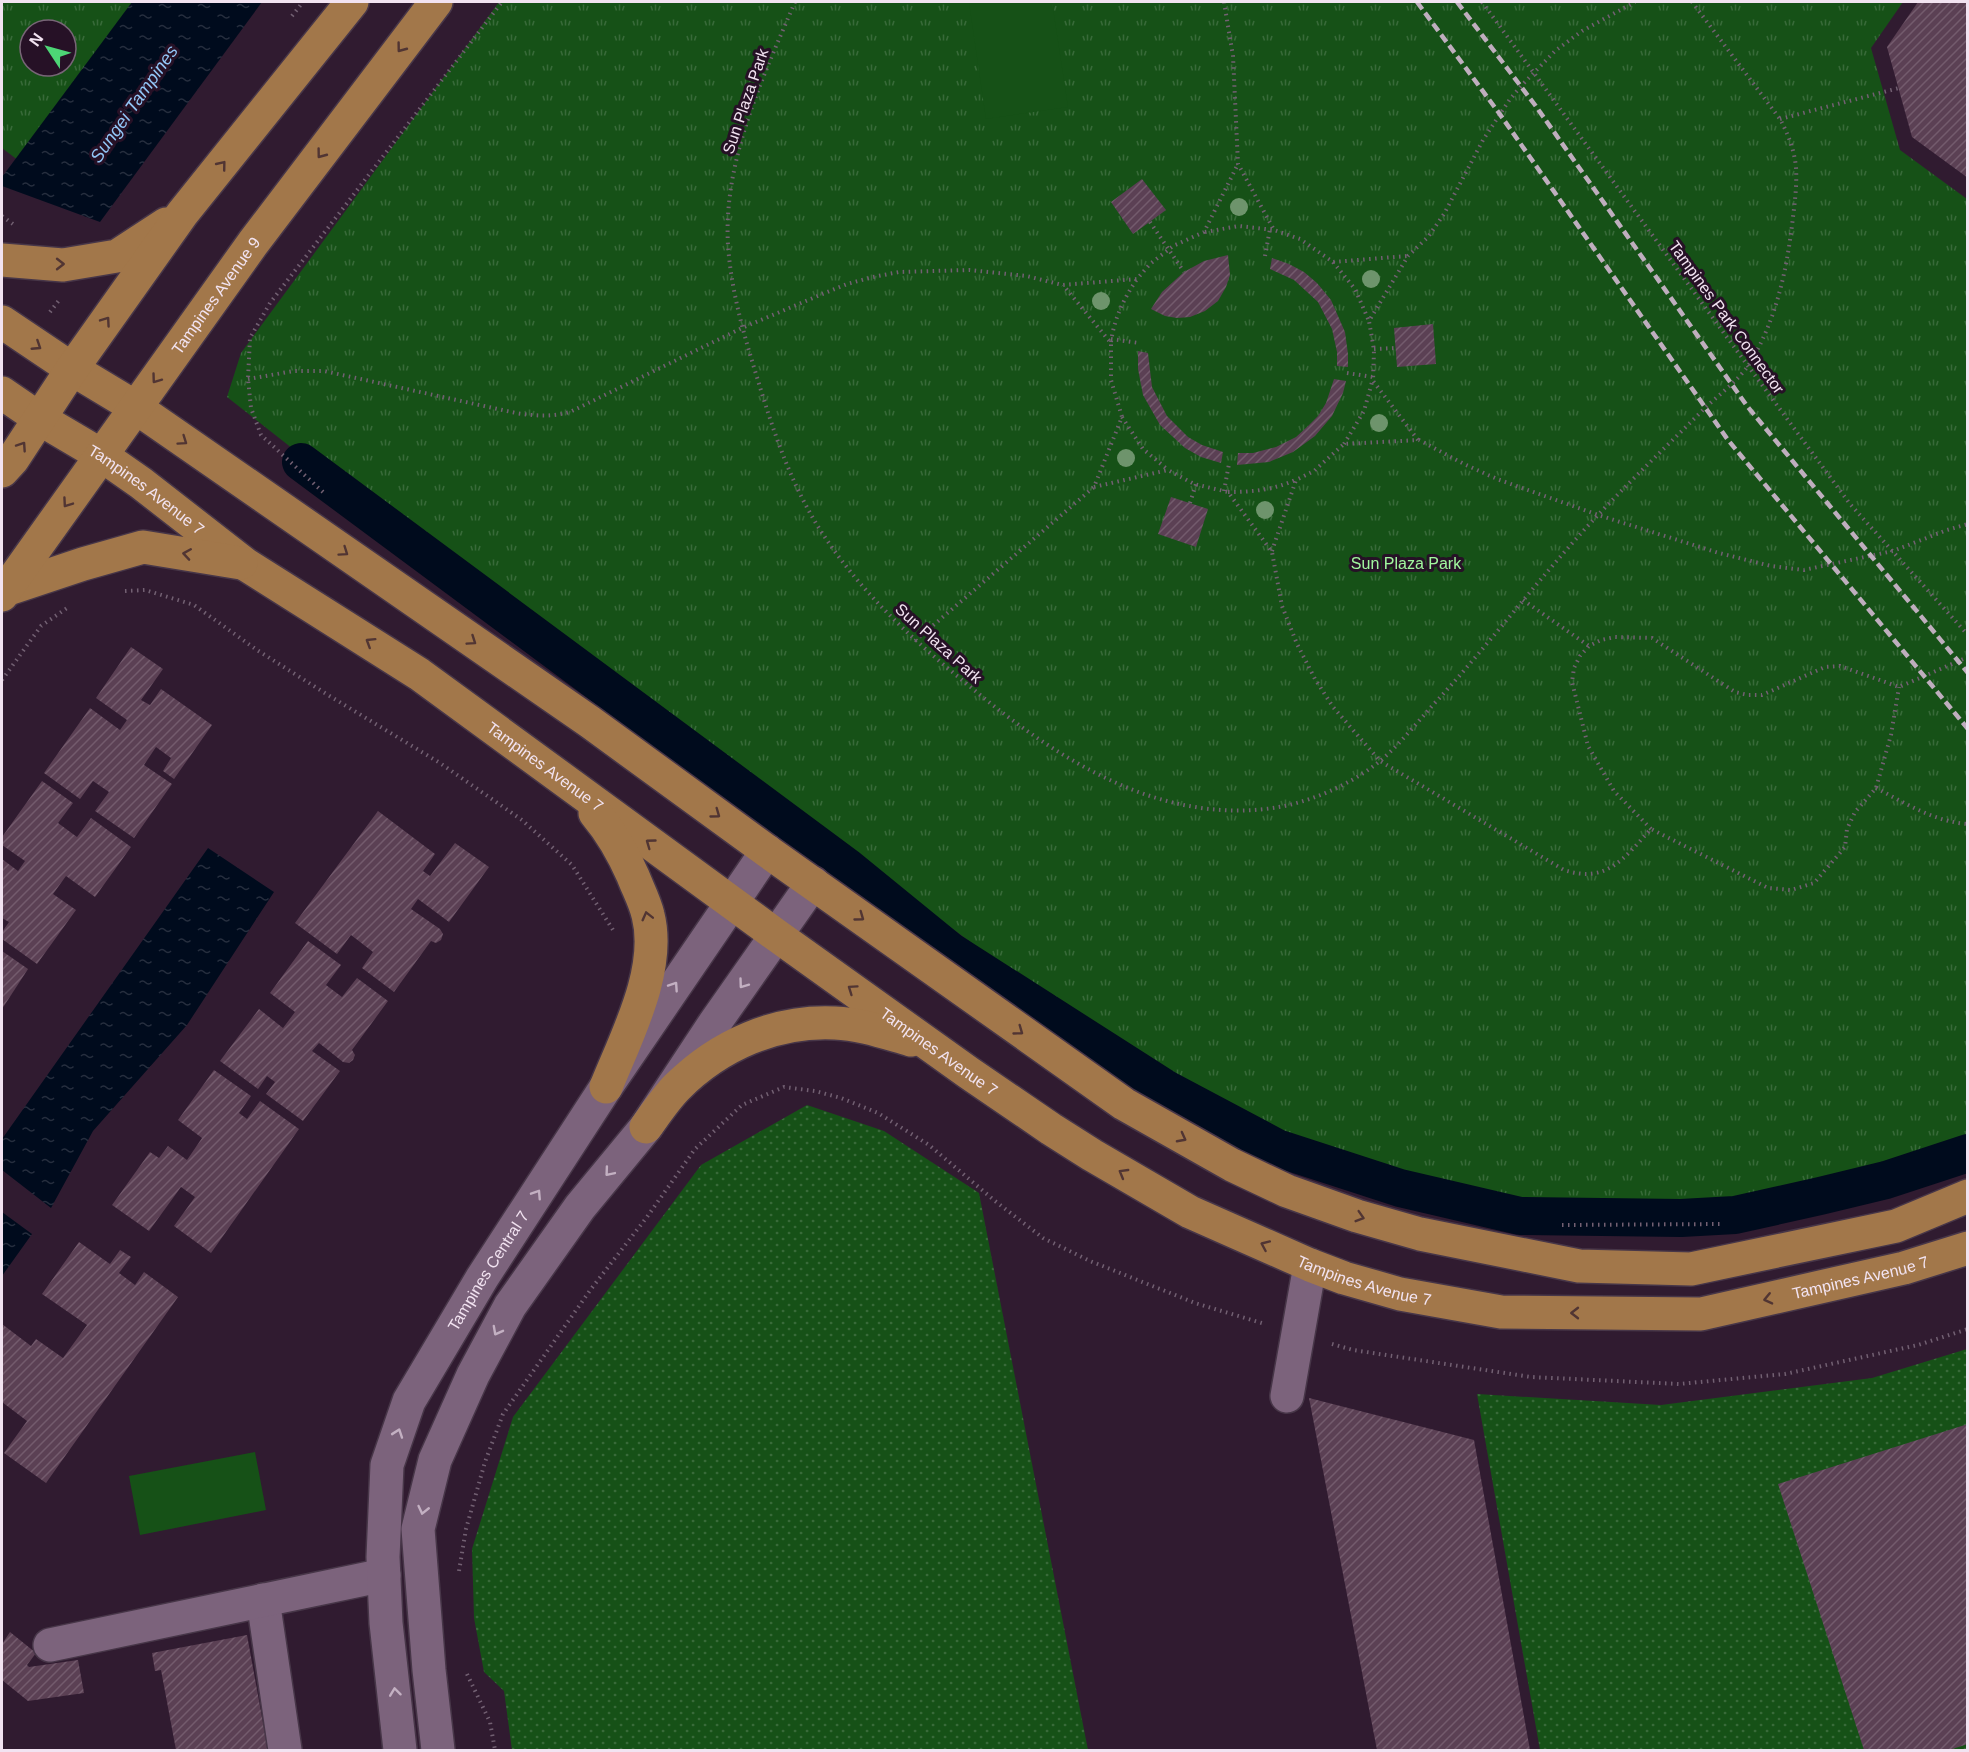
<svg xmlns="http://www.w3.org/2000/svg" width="1969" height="1752" font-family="Helvetica,sans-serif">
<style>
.grass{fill:url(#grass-dots)}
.park{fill:url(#park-tufts);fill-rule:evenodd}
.pitch{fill:#165117}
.water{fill:url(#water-ripples)}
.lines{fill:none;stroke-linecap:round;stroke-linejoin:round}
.canal{stroke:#000b1d;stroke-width:38}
.building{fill:url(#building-hatch)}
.minor-casing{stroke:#473648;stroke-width:36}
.major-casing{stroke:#473648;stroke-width:36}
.path{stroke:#726072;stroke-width:4;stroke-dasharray:1.5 4.5;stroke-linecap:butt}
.minor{stroke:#7c637c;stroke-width:33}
.major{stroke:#a2774a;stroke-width:33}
.rail{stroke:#bfaebe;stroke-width:4.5;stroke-dasharray:9 4.5;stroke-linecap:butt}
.tree{fill:#6e946c}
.oneway{stroke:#513533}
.oneway2{stroke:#c3b0c2}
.labels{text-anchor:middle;stroke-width:6;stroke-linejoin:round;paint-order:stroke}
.street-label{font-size:16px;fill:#f2e3f1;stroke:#261126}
.park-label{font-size:16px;fill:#a1f79e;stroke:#261126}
.water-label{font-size:18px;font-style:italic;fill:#92c5f6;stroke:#261126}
</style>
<defs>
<pattern id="grass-dots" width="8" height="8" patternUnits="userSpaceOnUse" patternTransform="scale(1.5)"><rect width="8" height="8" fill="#165117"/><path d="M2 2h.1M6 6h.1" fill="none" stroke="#386a39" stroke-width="1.8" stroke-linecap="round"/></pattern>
<pattern id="park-tufts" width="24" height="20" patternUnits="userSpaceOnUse" patternTransform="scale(1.5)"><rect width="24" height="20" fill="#165117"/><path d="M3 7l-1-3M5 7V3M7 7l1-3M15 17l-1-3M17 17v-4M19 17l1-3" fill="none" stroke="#386a39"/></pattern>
<pattern id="water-ripples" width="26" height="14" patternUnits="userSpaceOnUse" patternTransform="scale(1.5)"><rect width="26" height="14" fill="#000b1d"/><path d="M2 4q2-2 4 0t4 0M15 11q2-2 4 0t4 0" fill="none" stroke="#262e3e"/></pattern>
<pattern id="building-hatch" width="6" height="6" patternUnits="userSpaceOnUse" patternTransform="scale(1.5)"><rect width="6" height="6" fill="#5b4054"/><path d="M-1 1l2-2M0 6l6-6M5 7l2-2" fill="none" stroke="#735b6d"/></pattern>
</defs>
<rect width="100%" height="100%" fill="#301b30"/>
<g class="grass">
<path d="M807 1105 884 1131 979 1193 1088 1750H512L504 1691 484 1672 474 1618 472 1549 513 1417 701 1165Z"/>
<path d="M1967 1349V1750H1540L1477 1394 1661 1405 1872 1378Z"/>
</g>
<g class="park">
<path d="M2 2H137L23 164 2 148ZM30 30H66V66H30Z"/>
<path d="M499 2H1903L1871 48 1900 150 1967 199V1145L1921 1163 1812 1192 1716 1207 1641 1211 1558 1208 1464 1198 1389 1178 1277 1137 1183 1090 1075 1018 302 456 227 397 241 353Z"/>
</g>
<g class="pitch">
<path d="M969 2H1052L1068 107 986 119Z"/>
<path d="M255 1452 266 1510 140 1535 129 1476Z"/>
</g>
<g class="water">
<path d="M132 2H262L100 222 2 186V177Z"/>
<path d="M208 848 274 892 187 1025 93 1131 51 1208 2 1170V1139Z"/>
<path d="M2 1212 32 1234 2 1276Z"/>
</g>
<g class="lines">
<path class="canal" d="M301 462 847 867 950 951 1166 1089 1277 1148 1400 1188 1520 1216 1681 1218 1735 1215 1820 1196 1886 1180 1968 1153"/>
</g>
<g class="building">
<path d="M1918 2H1968V178L1912 137 1887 47Z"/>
<path d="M1142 179 1166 210 1133 234 1111 202Z"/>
<path d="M1228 255 1230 275 1226 287 1218 301 1205 311 1190 317 1177 318 1165 316 1151 309 1162 292 1184 272 1204 261Z"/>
<path d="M1272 258 1289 264 1304 272 1317 283 1331 300 1345 332 1348 354V367L1337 366V352L1332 329 1318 302 1294 280 1270 269Z"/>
<path d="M1433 324 1436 364 1397 367 1394 328Z"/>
<path d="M1138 351 1148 353 1152 387 1167 416 1188 437 1202 445 1223 452 1221 463 1201 457 1185 448 1160 425 1143 395 1138 369Z"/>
<path d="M1334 379 1346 381 1343 393 1332 416 1315 436 1293 452 1269 462 1237 465 1238 453H1253L1276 447 1296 437 1307 427 1318 416 1326 403Z"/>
<path d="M1171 497 1208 509 1196 547 1158 534Z"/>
<path d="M131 647 163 669 141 700 150 705 161 689 212 725 174 779 163 771 171 758 156 747 144 765 172 784 134 838 95 811 109 792 93 781 80 799 44 773 90 708 120 730 127 720 96 698Z"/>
<path d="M42 781 73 803 58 823 77 837 91 818 131 847 95 897 66 876 53 894 76 910 37 964 2 939V932L9 922 2 918V859L18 871 25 861 2 845V837Z"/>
<path d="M378 811 435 854 423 871 430 876 455 843 489 867 449 922 418 899 411 909 440 929 443 934 441 940 436 943 431 941 394 992 362 968 373 952 351 935 337 954 295 923Z"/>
<path d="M308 941 341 965 326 985 342 997 357 978 388 1001 352 1050 355 1055 353 1060 349 1063 343 1062 319 1043 312 1051 340 1071 303 1121 266 1094 275 1082 267 1076 258 1089 220 1061 259 1009 283 1028 295 1012 270 993Z"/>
<path d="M2 951 28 969 2 1009Z"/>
<path d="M214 1070 251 1096 239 1113 247 1119 260 1101 299 1129 211 1253 174 1226 195 1197 181 1187 149 1231 112 1205 150 1152 159 1158 168 1146 187 1160 202 1138 178 1120Z"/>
<path d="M79 1242 110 1264 120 1250 131 1257 119 1273 135 1285 144 1272 178 1297 46 1483 4 1453 27 1421 2 1402V1324L31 1346 36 1339 63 1358 87 1325 42 1294Z"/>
<path d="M1309 1398 1474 1440 1530 1750H1377Z"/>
<path d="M1968 1424V1744L1949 1750H1864L1778 1484Z"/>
<path d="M10 1632 36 1653 27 1665 29 1667 78 1660 84 1693 28 1701 2 1680V1644Z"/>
<path d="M247 1635 268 1750H176L161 1670 155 1671 152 1653Z"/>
</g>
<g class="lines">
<g class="minor-casing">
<g id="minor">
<path d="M1287 1396 1310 1265"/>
<path d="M263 1600 285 1750"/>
<path d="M50 1645 384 1575"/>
<path id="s1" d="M400 1750 386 1623 383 1557 387 1465 409 1401 482 1278 606 1087 767 851"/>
<path d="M438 1750 429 1670 418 1529 435 1460 473 1375 510 1306 580 1207 646 1127 714 1024 813 883"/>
</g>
</g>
<g class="major-casing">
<g id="major">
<path d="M2 260 63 265 117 256 166 224"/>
<path d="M2 322 72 369 135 407 590 722 767 851 1124 1104 1232 1165 1287 1191 1357 1216 1420 1234 1579 1266 1691 1269 1896 1226 1968 1196"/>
<path id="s2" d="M2 393 40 419 101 455 141 483 245 564 419 674 776 935 969 1073 1051 1129 1092 1155 1190 1212 1310 1265 1344 1278 1400 1294 1501 1312 1701 1314 1904 1268 1968 1248"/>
<path d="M2 471 13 459 72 369 182 214 352 2"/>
<path d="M5 590 83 564 143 547 241 563"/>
<path id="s3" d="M2 595 253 243 436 2"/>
<path d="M595 813C611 832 623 853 633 876 638 889 645 902 648 915 662 970 626 1037 606 1087"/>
<path d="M646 1127C656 1113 666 1098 677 1087 719 1045 776 1020 835 1023 861 1024 886 1033 911 1040"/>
</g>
</g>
<g class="path">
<path d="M795 2C763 77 723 161 728 245 731 289 743 332 756 374 772 427 788 477 817 525 855 586 907 635 962 680 1049 753 1153 825 1273 808 1308 803 1347 786 1375 765 1396 749 1414 726 1432 706 1490 644 1540 576 1599 514 1634 477 1671 442 1707 406 1721 393 1740 379 1750 363 1777 318 1787 269 1793 217 1795 201 1797 184 1796 167 1794 149 1788 134 1780 119L1692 2"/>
<path d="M1224 2 1233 56 1238 164 1274 230 1300 239 1333 262 1407 256"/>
<path d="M1482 2 1748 366 1850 504 1968 635"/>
<path d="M292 16 303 2"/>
<path d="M1780 119 1899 88"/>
<path d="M2 216 13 224"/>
<path d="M1150 222 1184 272"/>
<path d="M1205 232 1239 226 1274 230"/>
<path d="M1265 256 1270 229"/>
<path d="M1333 262 1355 289 1369 321"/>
<path d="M50 312 60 299"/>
<path d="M1111 339 1139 343"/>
<path d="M1111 342C1114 319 1124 298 1137 279"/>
<path d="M1374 349 1395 348"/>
<path d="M1347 373 1373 377"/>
<path d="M248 379 294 371H324L516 413C535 416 552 417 570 412L742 328 820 295 847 284 873 277 899 272 969 270 1027 276 1062 285 1137 279 1150 264 1173 246 1204 232 1238 164"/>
<path d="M1122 417 1143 449 1167 469"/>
<path d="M1418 440 1373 381 1374 350 1369 321 1408 256 1428 237 1444 214 1483 140 1510 99 1523 84 1555 51 1582 31 1635 2"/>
<path d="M1344 444 1364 411 1372 382"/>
<path d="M1094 487 1168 470 1194 484 1228 492 1272 552 1282 606 1297 644 1315 679 1333 707 1380 761 1564 870C1607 884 1624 858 1651 829L1768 888 1791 890 1814 883 1845 847 1847 829 1855 812 1876 788 1891 735 1899 687"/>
<path d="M1224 491 1229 464"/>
<path d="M323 492 261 435 251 408 248 379 250 338 270 303 502 2"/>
<path d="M1228 492C1252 492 1273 490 1295 480"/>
<path d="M1190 503 1196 484"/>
<path d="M1272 551 1296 480 1314 471 1344 444 1419 440 1464 464 1497 479 1598 515 1719 553 1771 566 1804 570 1893 551 1947 530 1968 524"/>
<path d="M125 591 145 590 194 605 257 650 328 695 440 763 522 820 572 865 613 930"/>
<path d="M1523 600 1589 646"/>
<path d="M915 641 1094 487 1122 417 1111 380V343L1063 285"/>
<path d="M2 680 41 626 67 608"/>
<path d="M1876 788C1905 803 1935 822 1968 824"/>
<path d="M1651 829 1614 791 1588 746 1572 682 1574 668 1580 656 1589 646 1601 640 1615 637 1652 638 1735 692 1748 695H1762L1825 667 1840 666 1899 687 1968 657"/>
<path d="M1562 1225 1723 1224"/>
<path d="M1332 1344 1353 1350 1531 1377 1679 1384 1785 1374 1918 1345 1968 1329"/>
<path d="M459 1571 466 1529 485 1462 503 1414 591 1289 647 1217 695 1149 742 1105 784 1087 815 1091 841 1098 878 1113 929 1145 995 1201 1043 1238 1090 1261 1195 1303 1265 1324"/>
<path d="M467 1674 490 1722 495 1750"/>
</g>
<use href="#minor" class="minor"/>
<use href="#major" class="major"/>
<g class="rail">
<path d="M1417 2 1499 113 1728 440 1968 729"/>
<path d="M1457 2 1535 105 1747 406 1968 673"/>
</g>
</g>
<g class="tree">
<circle cx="1239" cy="207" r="9"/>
<circle cx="1371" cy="279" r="9"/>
<circle cx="1101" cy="301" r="9"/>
<circle cx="1379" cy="423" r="9"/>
<circle cx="1126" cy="458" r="9"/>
<circle cx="1265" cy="510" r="9"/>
</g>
<defs><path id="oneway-chevron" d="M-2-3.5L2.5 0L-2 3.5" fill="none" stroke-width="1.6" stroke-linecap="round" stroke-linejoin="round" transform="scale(1.5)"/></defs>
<g class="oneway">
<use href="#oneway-chevron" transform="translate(401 48) rotate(127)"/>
<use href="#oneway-chevron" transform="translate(321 154) rotate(127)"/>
<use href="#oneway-chevron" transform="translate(222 165) rotate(-51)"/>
<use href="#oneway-chevron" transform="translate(60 264)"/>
<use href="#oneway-chevron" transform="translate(106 321) rotate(-55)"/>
<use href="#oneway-chevron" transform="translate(37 346) rotate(33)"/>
<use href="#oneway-chevron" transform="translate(156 379) rotate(126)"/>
<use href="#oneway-chevron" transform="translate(183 441) rotate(35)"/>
<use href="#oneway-chevron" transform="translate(22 446) rotate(-56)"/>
<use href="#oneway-chevron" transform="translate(67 503) rotate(125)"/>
<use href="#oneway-chevron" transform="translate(344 552) rotate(35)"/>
<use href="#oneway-chevron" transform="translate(187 554) rotate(-171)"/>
<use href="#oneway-chevron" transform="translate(472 641) rotate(34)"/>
<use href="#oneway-chevron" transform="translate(370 642) rotate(-148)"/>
<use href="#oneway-chevron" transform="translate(716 814) rotate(36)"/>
<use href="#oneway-chevron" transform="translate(650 843) rotate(-144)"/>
<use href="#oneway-chevron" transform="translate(647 916) rotate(-104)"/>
<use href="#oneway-chevron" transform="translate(860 917) rotate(36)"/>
<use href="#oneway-chevron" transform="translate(852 989) rotate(-145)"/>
<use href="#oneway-chevron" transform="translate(1019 1031) rotate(36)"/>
<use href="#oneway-chevron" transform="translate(1182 1138) rotate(28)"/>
<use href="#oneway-chevron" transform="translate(1123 1173) rotate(-150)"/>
<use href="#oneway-chevron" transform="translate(1360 1217) rotate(17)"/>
<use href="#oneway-chevron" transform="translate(1265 1245) rotate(-156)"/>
<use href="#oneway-chevron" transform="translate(1768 1299) rotate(167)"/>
<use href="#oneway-chevron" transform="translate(1575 1313) rotate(-180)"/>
</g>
<g class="oneway2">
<use href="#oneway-chevron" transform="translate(743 984) rotate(126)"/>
<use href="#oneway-chevron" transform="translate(674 986) rotate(-56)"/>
<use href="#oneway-chevron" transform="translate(609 1172) rotate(130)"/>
<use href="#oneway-chevron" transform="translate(537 1194) rotate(-57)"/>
<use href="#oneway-chevron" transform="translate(497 1331) rotate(118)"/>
<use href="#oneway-chevron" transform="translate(398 1433) rotate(-71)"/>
<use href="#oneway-chevron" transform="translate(423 1510) rotate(103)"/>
<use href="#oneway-chevron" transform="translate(395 1692) rotate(-97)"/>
</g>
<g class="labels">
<g class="street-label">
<text transform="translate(745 101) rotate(-71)" y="6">Sun Plaza Park</text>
<text dy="6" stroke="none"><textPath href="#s3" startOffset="368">Tampines Avenue 9</textPath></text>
<text transform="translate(1727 317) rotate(54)" y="6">Tampines Park Connector</text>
<text dy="6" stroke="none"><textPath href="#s2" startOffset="174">Tampines Avenue 7</textPath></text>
<text transform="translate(939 643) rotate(42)" y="6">Sun Plaza Park</text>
<text dy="6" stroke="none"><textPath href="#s2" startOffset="660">Tampines Avenue 7</textPath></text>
<text dy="6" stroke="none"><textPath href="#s2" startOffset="1146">Tampines Avenue 7</textPath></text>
<text dy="6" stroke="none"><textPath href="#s1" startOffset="506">Tampines Central 7</textPath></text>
<text dy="6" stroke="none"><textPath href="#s2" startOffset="2136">Tampines Avenue 7</textPath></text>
<text dy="6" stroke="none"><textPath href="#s2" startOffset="1632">Tampines Avenue 7</textPath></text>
</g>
<g class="park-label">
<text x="1406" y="569">Sun Plaza Park</text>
</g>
<g class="water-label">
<text transform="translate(134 104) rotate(-55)" y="6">Sungei Tampines</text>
</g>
</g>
<rect width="1969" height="1752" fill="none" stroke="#f2e3f1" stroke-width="6"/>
<g transform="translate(48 48) rotate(306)"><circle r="28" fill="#261126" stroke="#786577" stroke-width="1.5"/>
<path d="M0-4.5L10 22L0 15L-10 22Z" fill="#4dd676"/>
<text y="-9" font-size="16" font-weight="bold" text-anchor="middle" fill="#f2e3f1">N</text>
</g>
</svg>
